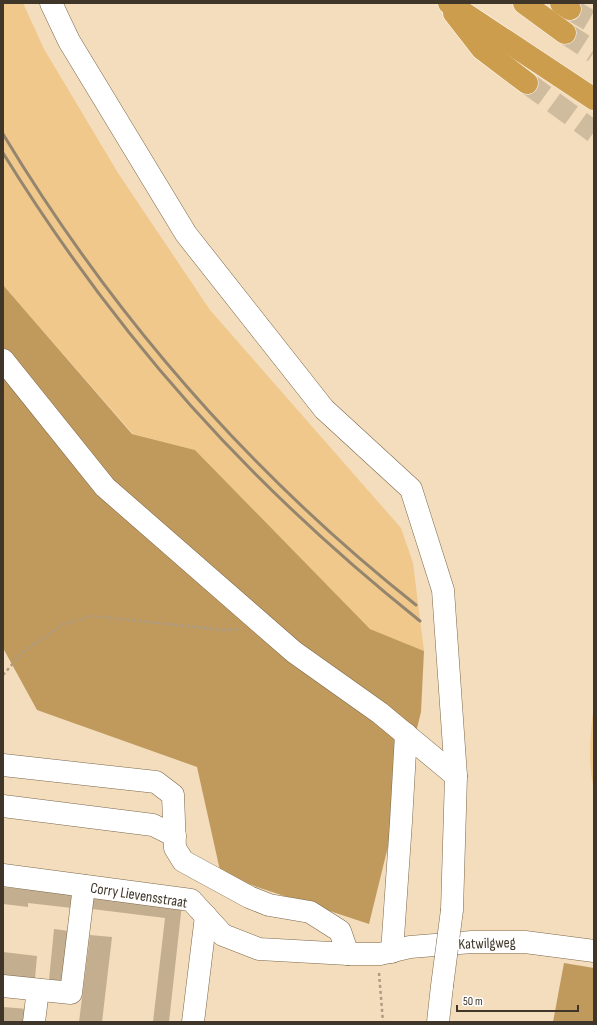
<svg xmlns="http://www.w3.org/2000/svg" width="597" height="1025" font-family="'Sofia Sans Condensed',sans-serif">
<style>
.green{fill:#f0c88b}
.forest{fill:#c09a5d}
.building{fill:#c3ae8f}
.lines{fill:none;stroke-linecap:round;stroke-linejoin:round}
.highway-tunnel{stroke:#cfbc9f;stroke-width:22;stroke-dasharray:22 11;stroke-linecap:butt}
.minor-casing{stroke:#7c684b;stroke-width:23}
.highway-casing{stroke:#fff;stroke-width:23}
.path{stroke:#ad9c83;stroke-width:2.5;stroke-dasharray:3 3;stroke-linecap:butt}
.minor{stroke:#fff;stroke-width:22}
.highway{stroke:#cd9d4e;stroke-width:22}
.rail{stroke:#94856f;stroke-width:3}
.minor-bridge-casing{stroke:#7c684b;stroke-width:23;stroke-linecap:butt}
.minor-bridge{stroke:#fff;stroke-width:22}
.labels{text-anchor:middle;stroke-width:3.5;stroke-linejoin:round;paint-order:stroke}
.street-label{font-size:15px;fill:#3f3629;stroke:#fff}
</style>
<rect width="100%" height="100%" fill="#f3ddbc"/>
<g class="green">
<path d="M3 3H23L44 49 118 173 210 310 401 528 413 563 424 651 370 629 195 450 133 434 3 285Z"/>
<path d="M594 706V789C588 767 590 729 594 706Z"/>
</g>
<g class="forest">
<path d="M3 285 132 434 195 450 370 629 424 651 421 712 369 924 221 875 197 767 37 710 3 648Z"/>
<path d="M564 963 594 968V1022H553Z"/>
</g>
<g class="building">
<path d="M3 887 30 890V887L74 892 72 908 28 903V907L3 904Z"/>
<path d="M94 894 182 904 169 1022H153L165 918 92 909Z"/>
<path d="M54 929 69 931 64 982 49 980Z"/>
<path d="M90 935 112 937 102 1022H79Z"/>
<path d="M3 952 37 956 35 979 3 975Z"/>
<path d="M3 1007 28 1009 26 1022H3Z"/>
</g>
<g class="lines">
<g class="highway-tunnel">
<path d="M570 9 594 23"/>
<path d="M565 33 594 52"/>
<path d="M527 83 594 132"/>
</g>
<g class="minor-casing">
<g id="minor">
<path d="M51 3 69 41 186 234 324 409 411 489 443 590 456 776"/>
<path d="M3 360 105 487 294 652 380 713 456 776 452 910"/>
<path d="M3 765 156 782 173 795 175 848 183 861 249 897 269 905 310 912 340 931 348 954"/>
<path d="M3 806 153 825 175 836"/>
<path d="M3 875 191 900 223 935 259 949 348 954H380L410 947 472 942H525L594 951"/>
<path d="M392 952 401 822 406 734"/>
<path d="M3 986 71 993 84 886"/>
<path d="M34 1022 38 990"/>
<path d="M193 1022 206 916"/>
<path d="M438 1022 442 986"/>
</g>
</g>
<g class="highway-casing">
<g id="highway">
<path d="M449 3 594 99"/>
<path d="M524 3 565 33"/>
<path d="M561 3 570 9"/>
<path d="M454 13 482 49 527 83"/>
</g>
</g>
<g class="path">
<path d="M3 675 23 652 63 624 93 616 223 630 239 629"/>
<path d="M379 973 383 1022"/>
</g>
<use href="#minor" class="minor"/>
<use href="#highway" class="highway"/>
<g class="rail">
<path d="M3 134C112 315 251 474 416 605"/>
<path d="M3 153C118 339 250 485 420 621"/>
</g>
<g class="minor-bridge-casing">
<path id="minor-bridge" d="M442 986 452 910"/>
</g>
<use href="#minor-bridge" class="minor-bridge"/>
</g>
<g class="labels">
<g class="street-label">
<text transform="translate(139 895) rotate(9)" y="5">Corry Lievensstraat</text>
<text transform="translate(487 943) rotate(-2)" y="5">Katwilgweg</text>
</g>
</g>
<rect width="597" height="1025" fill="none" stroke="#3f3629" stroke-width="8"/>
<path d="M457 1005v6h121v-6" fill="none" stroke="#3f3629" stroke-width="2"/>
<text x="463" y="1005" font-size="12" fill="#3f3629" stroke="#ffffff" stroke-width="3" paint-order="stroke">50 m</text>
</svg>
